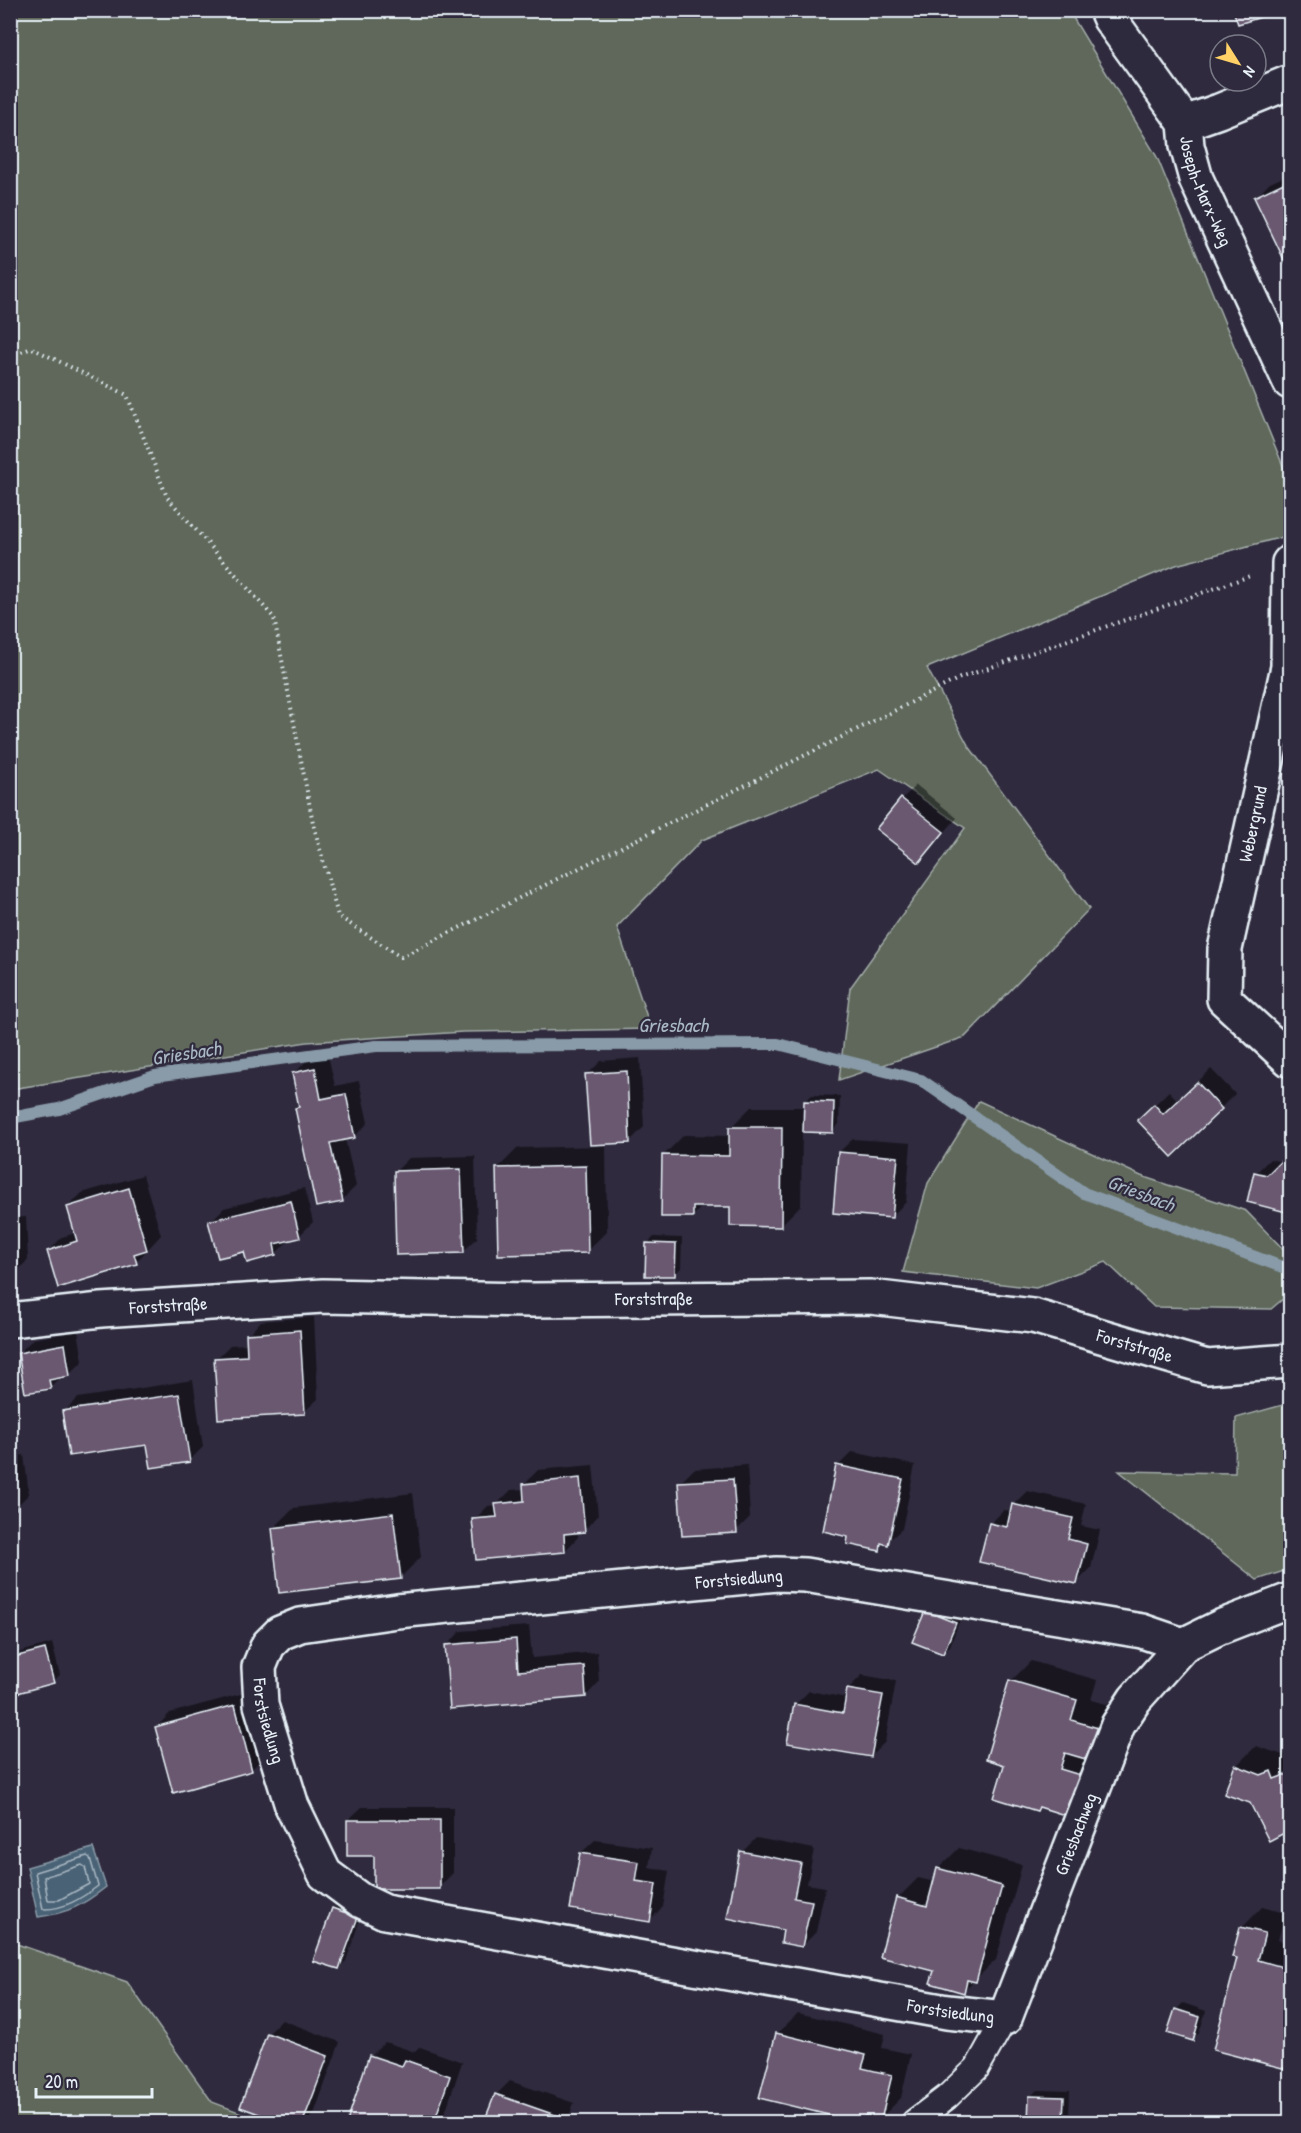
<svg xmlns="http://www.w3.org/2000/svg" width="1301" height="2133" font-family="'Patrick Hand',sans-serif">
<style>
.green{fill:#5e675a;stroke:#a3aca9;stroke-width:1.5}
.water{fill:#4a6275;stroke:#899ba9;stroke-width:1.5}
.shadow{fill:#0007}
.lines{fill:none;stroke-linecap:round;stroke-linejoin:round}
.shore{stroke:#a9b8c4;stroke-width:1.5}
.stream{stroke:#899ba9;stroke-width:12}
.building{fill:#6a5870;stroke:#e8f1f8;stroke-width:1.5}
.service-casing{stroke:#e8f1f8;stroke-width:28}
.minor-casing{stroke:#e8f1f8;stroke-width:38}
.tertiary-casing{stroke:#e8f1f8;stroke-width:38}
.path{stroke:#e8f1f8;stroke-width:4;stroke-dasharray:1.5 4.5;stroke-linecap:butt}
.service{stroke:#2f2a3d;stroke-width:24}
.minor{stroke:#2f2a3d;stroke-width:33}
.tertiary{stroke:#2f2a3d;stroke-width:33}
.labels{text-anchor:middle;stroke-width:4.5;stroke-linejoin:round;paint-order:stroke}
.street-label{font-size:18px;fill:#e8f1f8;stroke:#2f2a3d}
.water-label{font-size:20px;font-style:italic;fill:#a9b8c4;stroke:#2f2a3d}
</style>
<rect width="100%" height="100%" fill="#2f2a3d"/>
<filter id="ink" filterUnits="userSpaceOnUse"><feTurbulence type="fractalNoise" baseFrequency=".0167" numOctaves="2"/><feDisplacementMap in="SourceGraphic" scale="12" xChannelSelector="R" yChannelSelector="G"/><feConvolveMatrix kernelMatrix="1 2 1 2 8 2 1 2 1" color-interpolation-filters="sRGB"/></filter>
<g filter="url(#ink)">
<g class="green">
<path d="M11 10 1069 11 1157 157 1290 483V535L1176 565 927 668 968 745 1089 909 965 1037 839 1080 850 988 965 828 879 769 702 840 617 927 651 1029 463 1032 307 1042 11 1089Z"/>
<path d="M979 1101 1141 1176 1246 1211 1290 1256V1293L1271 1309 1154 1307 1106 1262 1036 1288 903 1272 928 1183Z"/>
<path d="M1290 1403V1569L1257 1580 1119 1471 1235 1473 1236 1418Z"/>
<path d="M11 1942 127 1982 212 2102 265 2122H11Z"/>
</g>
<path class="water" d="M93 1848 106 1887C82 1906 68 1913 38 1917L27 1867Z"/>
<g class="shadow">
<path d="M1290 174V265L1289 266 1256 197 1270 183Z"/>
<path d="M916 785 957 818 919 861 902 799Z"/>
<path d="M1290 993V1002L1286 997Z"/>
<path d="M328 1055 335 1086 359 1081 368 1123 354 1137 345 1139 356 1186 342 1200 297 1108 300 1105 294 1074 307 1060Z"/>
<path d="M640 1058 644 1127 630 1141 587 1075 601 1061Z"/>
<path d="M1211 1069 1235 1094 1172 1155 1139 1120 1169 1091 1178 1101Z"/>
<path d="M812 1095 840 1096 839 1124 832 1131 802 1130 801 1205 780 1226 732 1206 703 1205 693 1216 663 1156 684 1135 731 1136V1127L751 1107H802V1117H805V1101Z"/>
<path d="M853 1139 911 1143 906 1202 892 1216 839 1152Z"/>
<path d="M606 1146 607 1231 587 1251 497 1169 518 1148Z"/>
<path d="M1290 1154V1212L1248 1201 1256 1173 1270 1159 1282 1162Z"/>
<path d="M475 1156 477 1238 463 1252 395 1172 409 1158Z"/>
<path d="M143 1175 161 1235 136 1262 49 1251 62 1237 76 1233 68 1207 82 1193Z"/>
<path d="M304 1188 313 1222 299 1236 289 1240 275 1254 245 1250 210 1222 224 1208Z"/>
<path d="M26 1217 28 1260 14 1274H10V1218Z"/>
<path d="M654 1237 682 1238 681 1268 674 1275 647 1244Z"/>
<path d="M314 1317 318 1399 304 1412 216 1359 230 1345 248 1344V1335L261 1321Z"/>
<path d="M78 1331 83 1361 70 1374 62 1376 50 1388 19 1353 33 1339Z"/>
<path d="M193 1380 203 1447 189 1461 64 1412 78 1398Z"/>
<path d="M852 1452 915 1465 902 1529 879 1549 850 1535 838 1466Z"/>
<path d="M24 1455 29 1494 15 1508H10V1457Z"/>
<path d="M593 1465 598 1516 584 1530 578 1531V1537L565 1551 474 1520 488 1506 496 1505 511 1490 525 1489 524 1484 538 1470Z"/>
<path d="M747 1465 750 1517 736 1531 680 1483 694 1469Z"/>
<path d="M1027 1491 1086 1504 1081 1526 1100 1530 1091 1568 1077 1582 990 1524 1004 1510 1012 1511 1013 1505Z"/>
<path d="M413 1493 421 1557 400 1578 273 1529 294 1508Z"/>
<path d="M932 1605 961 1617 950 1646 943 1653 926 1612Z"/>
<path d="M529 1626 532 1658 597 1652 599 1682 586 1696 447 1645 461 1631Z"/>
<path d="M52 1643 60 1675 53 1681 10 1676V1656L13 1654Z"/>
<path d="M1031 1661 1097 1680 1091 1700 1118 1707 1088 1794 1040 1806 1037 1810 1006 1764 1011 1681Z"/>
<path d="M862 1675 896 1681 885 1742 871 1756 795 1705 809 1691 847 1698 848 1689Z"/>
<path d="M248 1692 265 1756 251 1770 157 1727 170 1713Z"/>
<path d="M1256 1746 1283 1755 1290 1752V1828L1270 1839 1236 1766Z"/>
<path d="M362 1807H453V1873L439 1887 375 1855 348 1820Z"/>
<path d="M756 1838 814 1849 807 1884 825 1887 816 1932 802 1946 785 1929 742 1852Z"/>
<path d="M595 1840 652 1848 649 1867 669 1871 663 1907 649 1921 581 1853Z"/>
<path d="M959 1848 1022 1865 996 1960 963 1991 935 1970 898 1898 918 1878 935 1882 939 1868Z"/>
<path d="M340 1902 363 1910 346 1961 339 1968 333 1909Z"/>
<path d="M1262 1907 1285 1913 1278 1940 1290 1943V2068L1215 2049 1239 1957 1242 1928Z"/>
<path d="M1183 2003 1206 2011 1199 2033 1192 2040 1176 2010Z"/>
<path d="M798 2013 885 2034 882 2048 911 2054 901 2098 881 2118 870 2116 863 2122 761 2097 777 2034Z"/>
<path d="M282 2020 340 2042 314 2114 306 2122H285L242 2106 268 2034Z"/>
<path d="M385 2042 415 2052 420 2047 462 2062 442 2122H348L371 2056Z"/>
<path d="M510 2081 574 2103 567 2122H486L496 2095Z"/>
<path d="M1037 2090 1070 2091 1069 2116 1063 2122H1030V2097Z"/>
</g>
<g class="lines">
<g class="shore">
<path d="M87 1856 90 1858 98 1886C82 1898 63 1910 43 1909L35 1872Z"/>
<path d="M82 1865 85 1867 89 1884 59 1900H48L44 1877Z"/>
</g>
<path class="stream" d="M10 1118 59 1109 155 1076 376 1046 778 1044 921 1080 1084 1193 1290 1270"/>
</g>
<g class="building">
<path d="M1233 10H1285L1238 24Z"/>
<path d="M1290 180V267L1288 268 1254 197Z"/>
<path d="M901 798 944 832 919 863 876 829Z"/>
<path d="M315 1068 321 1099 346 1094 355 1138 330 1143 343 1202 316 1207 295 1108 299 1107 292 1073Z"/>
<path d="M627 1071 630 1143 590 1145 585 1074Z"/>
<path d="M1197 1082 1222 1109 1172 1157 1137 1120 1154 1104 1163 1114Z"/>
<path d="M804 1101 834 1102 833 1133 803 1132Z"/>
<path d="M729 1127H782L781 1227 730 1226V1207H693V1217H661L662 1155 729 1156Z"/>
<path d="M838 1152 898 1157 892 1218 833 1213Z"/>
<path d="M1290 1152V1213L1247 1202 1254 1172 1267 1175Z"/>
<path d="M586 1166 588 1253 498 1255 496 1168Z"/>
<path d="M461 1169 464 1253 396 1255 394 1171Z"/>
<path d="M129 1188 147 1250 134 1254 137 1264 58 1288 47 1251 77 1241 67 1207Z"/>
<path d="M291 1201 300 1238 274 1244 276 1255 247 1263 244 1252 218 1258 208 1221Z"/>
<path d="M10 1230H13L15 1275 10 1276Z"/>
<path d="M646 1243 676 1244 675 1276H645Z"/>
<path d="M300 1330 305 1414 218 1419 214 1358 247 1356 246 1334Z"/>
<path d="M65 1344 70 1376 49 1380 51 1389 25 1393 18 1353Z"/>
<path d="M179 1394 190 1462 151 1468 147 1445 69 1456 62 1411Z"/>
<path d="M836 1465 903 1479 888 1545 881 1543 880 1551 847 1544 848 1537 823 1531Z"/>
<path d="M10 1468 16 1509 10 1510Z"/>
<path d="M580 1478 585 1532 564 1534 565 1552 476 1560 472 1519 497 1517 495 1504 524 1501 523 1484Z"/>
<path d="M733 1479 737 1533 682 1536 678 1482Z"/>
<path d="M1012 1504 1073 1518 1068 1539 1087 1544 1077 1584 979 1562 989 1523 1007 1527Z"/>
<path d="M393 1513 401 1579 279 1593 272 1528Z"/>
<path d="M925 1611 956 1623 943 1654 912 1642Z"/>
<path d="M516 1639 518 1671 584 1666 586 1697 450 1709 445 1645Z"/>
<path d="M45 1649 54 1683 14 1694 10 1682V1658Z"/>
<path d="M1009 1680 1077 1700 1071 1720 1098 1728 1089 1760 1065 1753 1060 1769 1080 1775 1068 1816 1039 1807 1037 1811 994 1798 1004 1765 986 1759Z"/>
<path d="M847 1689 883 1695 871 1757 787 1743 794 1704 843 1713Z"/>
<path d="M235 1705 252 1771 173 1793 155 1727Z"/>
<path d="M1235 1765 1261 1775 1271 1771 1274 1779 1290 1773V1830L1269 1841 1250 1803 1224 1794Z"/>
<path d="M347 1820H440V1889H374V1856H347Z"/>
<path d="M740 1851 801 1863 794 1898 812 1901 802 1947 781 1943 783 1930 727 1918Z"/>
<path d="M580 1853 639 1862 636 1881 656 1884 650 1922 570 1909Z"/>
<path d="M937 1868 1002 1886 976 1982 967 1980 964 1993 930 1983 934 1971 880 1957 896 1897 927 1906Z"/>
<path d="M332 1908 358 1917 339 1969 313 1961Z"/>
<path d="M1240 1927 1265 1933 1258 1960 1290 1969V2070L1213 2050 1237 1958 1232 1957Z"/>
<path d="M1175 2009 1200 2017 1193 2041 1167 2033Z"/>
<path d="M267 2033 328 2056 303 2122H281L240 2107Z"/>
<path d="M776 2033 866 2055 862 2068 892 2075 881 2120 865 2116 864 2122H857L759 2098Z"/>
<path d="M369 2055 402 2066 405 2060 450 2076 434 2122H347Z"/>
<path d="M495 2094 561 2117 559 2122H484Z"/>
<path d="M1029 2096 1064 2097 1063 2122H1028Z"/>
</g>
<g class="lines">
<g class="service-casing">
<path id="service" d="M914 2122 947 2097 977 2068 1005 2018"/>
</g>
<g class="minor-casing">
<g id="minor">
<path id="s1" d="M1106 10 1110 19 1185 123 1187 146 1196 179 1290 382"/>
<path d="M1185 123 1219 111 1290 82"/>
<path d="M1290 562 1289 563 1288 667 1225 949 1224 999 1290 1060"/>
<path id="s2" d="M1183 1645 1142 1631 805 1575 777 1574 397 1611 300 1625 280 1633 268 1645 259 1667 261 1705 292 1806 325 1874 360 1900 385 1912 947 2012 1005 2018 1118 1725 1135 1699 1183 1645 1220 1627 1290 1600"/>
</g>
</g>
<g class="tertiary-casing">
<g id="tertiary">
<path id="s3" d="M10 1320 101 1310 323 1296 532 1300 871 1297 1033 1316 1207 1367 1290 1361"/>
</g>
</g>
<path class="path" d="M10 356 32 348 127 395 167 497 274 618 313 823 338 916 401 957 960 678 1253 575"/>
<use href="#service" class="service"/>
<use href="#minor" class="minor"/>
<use href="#tertiary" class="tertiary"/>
</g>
</g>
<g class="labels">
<g class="street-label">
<text dy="6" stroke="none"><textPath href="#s1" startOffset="210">Joseph-Marx-Weg</textPath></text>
<text transform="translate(1253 824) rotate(-78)" y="6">Webergrund</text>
<text dy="6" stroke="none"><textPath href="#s3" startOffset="645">Forststraße</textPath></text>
<text dy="6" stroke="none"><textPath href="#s3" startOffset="159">Forststraße</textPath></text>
<text dy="6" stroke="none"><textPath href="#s3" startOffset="1131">Forststraße</textPath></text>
<text transform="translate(739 1579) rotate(-5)" y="6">Forstsiedlung</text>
<text dy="6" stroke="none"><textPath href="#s2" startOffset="1010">Forstsiedlung</textPath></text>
<text dy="6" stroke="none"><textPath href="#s2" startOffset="2072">Griesbachweg</textPath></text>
<text dy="6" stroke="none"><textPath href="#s2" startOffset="1820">Forstsiedlung</textPath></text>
</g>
<g class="water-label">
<text x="673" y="1032">Griesbach</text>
<text transform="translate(186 1053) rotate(-9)" y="7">Griesbach</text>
<text transform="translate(1141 1193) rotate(21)" y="7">Griesbach</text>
</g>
</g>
<rect width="1301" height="2133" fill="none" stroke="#2f2a3d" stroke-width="36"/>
<rect x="18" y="18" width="1265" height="2097" fill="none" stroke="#e8f1f8" stroke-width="2" filter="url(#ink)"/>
<g transform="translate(1238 63) rotate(127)"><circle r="28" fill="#2f2a3d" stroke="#797a88" stroke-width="1.5"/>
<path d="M0-4.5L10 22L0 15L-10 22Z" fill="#ffd166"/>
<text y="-9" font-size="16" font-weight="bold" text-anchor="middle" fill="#e8f1f8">N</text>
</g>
<path d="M36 2088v9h116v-9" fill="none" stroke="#e8f1f8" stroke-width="3"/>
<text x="45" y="2088" font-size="18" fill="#e8f1f8" stroke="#2f2a3d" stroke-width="4.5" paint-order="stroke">20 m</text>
</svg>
